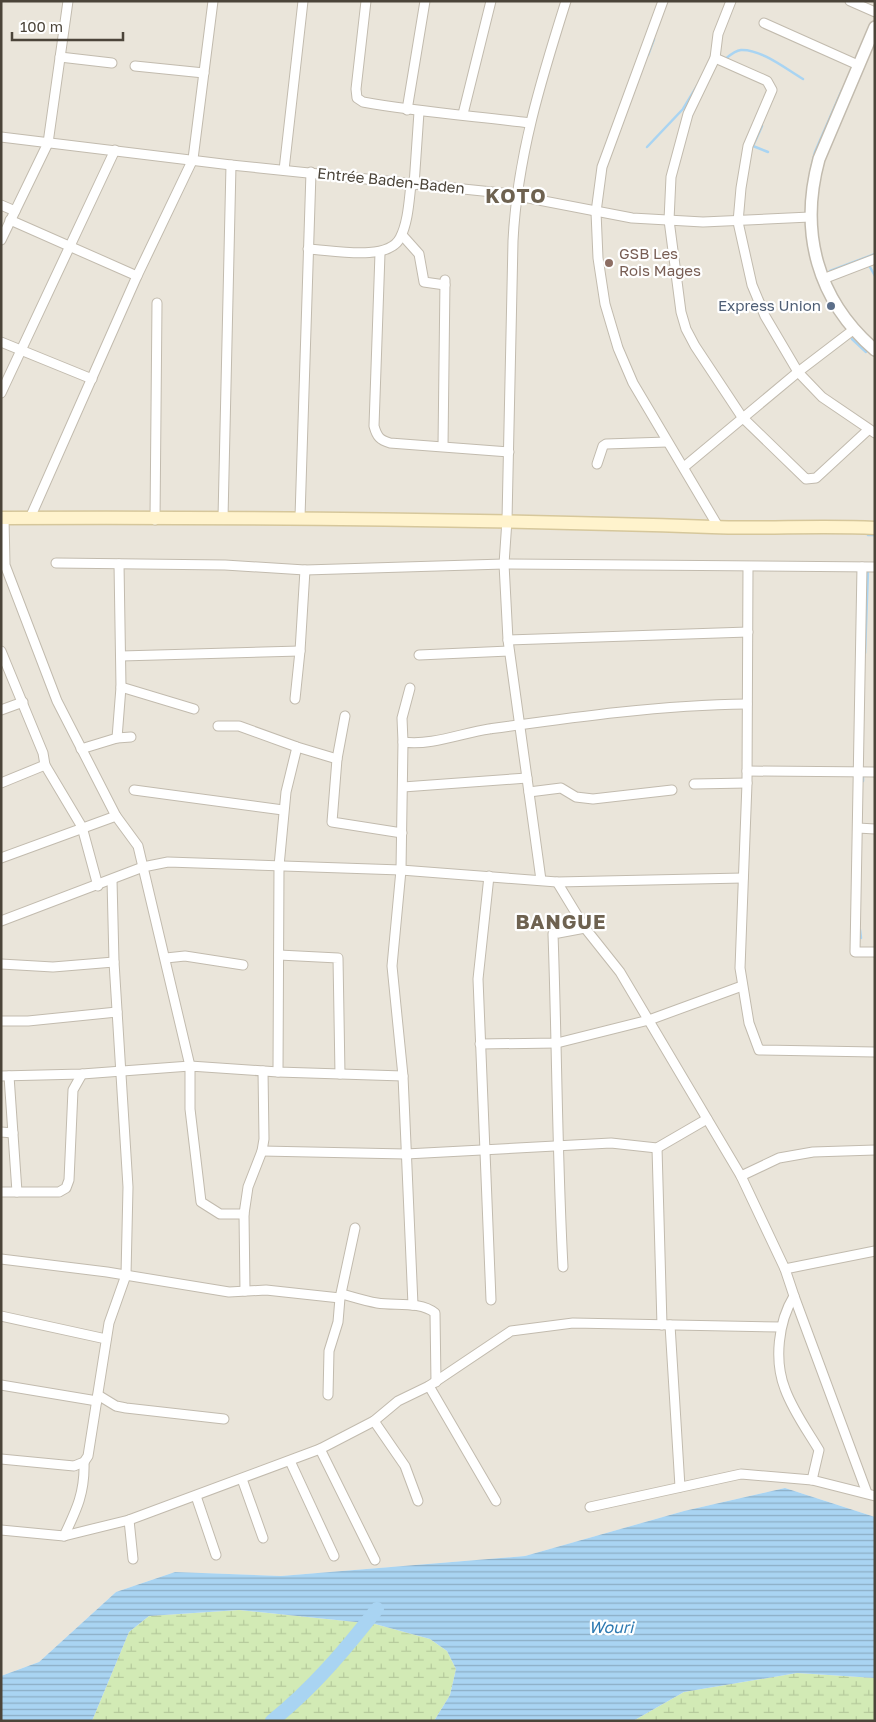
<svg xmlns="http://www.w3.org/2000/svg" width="876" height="1722" font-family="'Golos Text',sans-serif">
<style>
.residential{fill:#eae5da}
.wetland{fill:url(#wetland-marsh)}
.water{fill:url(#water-rules)}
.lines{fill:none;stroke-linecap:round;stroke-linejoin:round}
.stream{stroke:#a9d4f2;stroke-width:2.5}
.river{stroke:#a9d4f2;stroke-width:14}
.minor-casing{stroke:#c2bbae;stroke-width:11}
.tertiary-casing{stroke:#c2bbae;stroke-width:14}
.secondary-casing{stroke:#d6c79b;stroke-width:15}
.minor{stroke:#fff;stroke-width:9}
.tertiary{stroke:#fff;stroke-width:11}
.secondary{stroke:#fff3cd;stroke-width:12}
.education-dot{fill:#8d6e63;stroke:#fff;stroke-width:2}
.service-dot{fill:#5c6f8a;stroke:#fff;stroke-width:2}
.labels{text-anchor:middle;stroke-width:4.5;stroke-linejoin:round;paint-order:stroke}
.street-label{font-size:15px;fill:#4b4439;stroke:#fff}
.education-label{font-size:15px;fill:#785e54;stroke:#fff;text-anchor:start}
.service-label{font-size:15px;fill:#4e5e75;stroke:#fff;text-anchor:end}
.water-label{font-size:16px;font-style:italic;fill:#2e7ab2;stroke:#fff}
.district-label{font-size:20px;font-weight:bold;letter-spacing:1px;fill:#6e6250;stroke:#fff}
</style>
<defs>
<pattern id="wetland-marsh" width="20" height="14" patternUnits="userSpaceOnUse" patternTransform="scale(1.25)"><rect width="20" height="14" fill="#d2eab5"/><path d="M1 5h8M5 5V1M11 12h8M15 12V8" fill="none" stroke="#b6ca9c"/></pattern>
<pattern id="water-rules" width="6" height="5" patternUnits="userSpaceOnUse" patternTransform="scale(1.25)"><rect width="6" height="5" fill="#a9d4f2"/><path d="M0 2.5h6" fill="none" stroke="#8caec5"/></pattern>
</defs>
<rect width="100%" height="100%" fill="#f6f3ec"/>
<path class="residential" d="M1 1H875V1517L785 1488 684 1511 525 1556 281 1576 175 1572 116 1592 39 1662 1 1676Z"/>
<g class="wetland">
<path d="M239 1610 375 1624 430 1639 447 1651 456 1669 450 1695 434 1721H92L129 1632 149 1616Z"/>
<path d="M797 1673 875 1678V1721H633L684 1692Z"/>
</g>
<path class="water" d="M785 1488 875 1517V1678L797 1673 684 1692 633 1721H434L450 1695 456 1669 447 1651 430 1639 375 1624 239 1610 149 1616 129 1632 92 1721H1V1676L39 1662 116 1592 175 1572 281 1576 525 1556 684 1511Z"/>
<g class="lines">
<g class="stream">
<path d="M648 55 654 39"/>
<path d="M724 60C729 56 734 51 741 50 761 49 786 69 803 79"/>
<path d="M762 126 753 146 768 152"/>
<path d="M647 147 683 109 697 86"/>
<path d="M811 169 815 152 842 90"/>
<path d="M870 267 875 276"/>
<path d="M830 271 875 254"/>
<path d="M852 339 866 352"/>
<path d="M868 535H875"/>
<path d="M865 653 868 570"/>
<path d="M863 775V781"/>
<path d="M860 930 861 938"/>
</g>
<path class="river" d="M272 1721C313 1688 345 1650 377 1609"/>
<g class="minor-casing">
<g id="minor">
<path d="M366 1 356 89 357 98 363 102C418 112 474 116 530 123"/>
<path d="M663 1 602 167 596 212 598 258 605 304 618 348 633 383 719 528"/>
<path d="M731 1 718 34 715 58 688 114 671 177 669 220 681 312 686 329 695 346 742 417 806 479 816 478 868 430"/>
<path d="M850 1 875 12"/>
<path d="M764 23 858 65"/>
<path d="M60 57 112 63"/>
<path d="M715 58 767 81 772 90 748 146 741 188 738 222 752 285 765 316 798 372 822 397 875 433"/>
<path d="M135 66 204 73"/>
<path d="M407 110 425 1"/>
<path d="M463 114 491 1"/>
<path d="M1 137 231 165 502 193 632 218 703 222 810 217"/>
<path d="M284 170 303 1"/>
<path d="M414 185 419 112"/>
<path d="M1 205 15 211"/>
<path d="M10 220 137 276"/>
<path d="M402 235 419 254 424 282 445 285"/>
<path d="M1 240 48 143 68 1"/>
<path d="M308 249C332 250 388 262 400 238 408 223 409 201 411 184"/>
<path d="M380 253 374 426C377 437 380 440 390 443L509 452"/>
<path d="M823 279 875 259"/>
<path d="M1 342 92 379"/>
<path d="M1 393 115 150"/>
<path d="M443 446 445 280"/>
<path d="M597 464 603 446 606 444 667 442"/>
<path d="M684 467 798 372 853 330"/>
<path d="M300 517 311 172"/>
<path d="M4 518 5 565 57 701 116 816"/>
<path d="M30 518 137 276 193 159 213 1"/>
<path d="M223 518 231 165"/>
<path d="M155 520 157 303"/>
<path d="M56 563 225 565 305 570 504 564 875 567"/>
<path d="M748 567 747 783 740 968 749 1023 759 1050 875 1052"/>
<path d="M862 567 855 952H875"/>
<path d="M508 640 748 632"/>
<path d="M1 651 43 753 45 765 82 827 98 886"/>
<path d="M419 655 509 651"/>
<path d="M121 656 300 651"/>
<path d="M121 687 194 709"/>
<path d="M295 699 300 651 305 570"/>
<path d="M1 710 23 702"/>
<path d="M345 716 337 759 332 822 402 833"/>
<path d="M218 726H239L297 747 337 759"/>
<path d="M117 738 121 687 119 564"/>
<path d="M403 742 402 718 410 688"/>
<path d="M81 749 117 738 131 737"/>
<path d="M747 771 875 772"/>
<path d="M1 783 45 765"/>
<path d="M694 784 747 783"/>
<path d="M403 787 527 778"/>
<path d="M134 790 283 810"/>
<path d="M529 792 561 788 576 797 593 799 672 790"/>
<path d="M858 828 875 829"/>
<path d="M1 858 116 816 138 846 190 1066 82 1074 1 1076"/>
<path d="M489 876 478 979 491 1300"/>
<path d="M541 880 508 640 504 564 507 520 513 241C517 158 541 80 566 1"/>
<path d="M557 882 585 928 620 972 741 1176 785 1269 794 1296C778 1322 774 1361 785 1389 793 1411 807 1430 819 1450L812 1480"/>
<path d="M1 921 143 867 168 862 401 870 557 882 743 878"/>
<path d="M279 955 338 958 340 1074"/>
<path d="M166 958 185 956 243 965"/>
<path d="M1 964 53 967 114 962"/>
<path d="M1 1021H28L117 1012"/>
<path d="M480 1044 557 1043 649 1020 742 986"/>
<path d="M278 1072 279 866 286 792 297 747"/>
<path d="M9 1076 17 1192"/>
<path d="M1 1132 13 1133"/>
<path d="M657 1148 662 1325"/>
<path d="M262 1151 406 1154 611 1143 657 1148 707 1119"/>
<path d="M741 1176 779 1158 813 1152 875 1150"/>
<path d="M1 1192H59L66 1188 69 1180 73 1090 82 1074"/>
<path d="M244 1214H220L201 1202 190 1109V1066L278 1072 403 1076"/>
<path d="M1 1259 107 1272 229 1292 266 1290 340 1298"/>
<path d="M563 1267C557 1156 557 1045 553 934L585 928"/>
<path d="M785 1269 875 1251"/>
<path d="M245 1291 244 1214 248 1187 262 1151 264 1139 263 1071"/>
<path d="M342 1294C353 1297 365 1301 377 1303 395 1306 420 1301 435 1313L436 1382"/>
<path d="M794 1296 867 1493"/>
<path d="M413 1305 403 1076 392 966 401 870 403 742C431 746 462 733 489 729 575 717 660 705 747 704"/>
<path d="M1 1316 106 1339"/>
<path d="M670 1325 680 1487"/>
<path d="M1 1385 97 1401"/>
<path d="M429 1386 496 1501"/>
<path d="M98 1395 116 1406 126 1408 224 1419"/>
<path d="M328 1395 329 1351 338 1322 340 1298 355 1228"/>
<path d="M374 1421 405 1466 418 1501"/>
<path d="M1 1459 74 1466 84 1462 88 1456 109 1323 126 1275 128 1187 114 962 112 880"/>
<path d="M290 1461 334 1556"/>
<path d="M242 1479 263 1538"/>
<path d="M196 1496 216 1555"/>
<path d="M590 1507 741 1474 812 1480 875 1496"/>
<path d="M129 1520 133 1559"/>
<path d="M1 1530 64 1536C77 1509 85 1492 84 1462"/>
<path d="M64 1536 129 1520 320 1449"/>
<path d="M375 1560 320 1449 374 1421 398 1401 429 1386 511 1331 573 1323 781 1327"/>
</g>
</g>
<g class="tertiary-casing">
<path id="tertiary" d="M875 27 819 159C799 232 817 300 875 350"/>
</g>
<g class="secondary-casing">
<path id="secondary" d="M1 518C238 517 475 519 712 527 767 529 821 525 875 528"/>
</g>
<use href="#minor" class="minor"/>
<use href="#tertiary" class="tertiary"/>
<use href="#secondary" class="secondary"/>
</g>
<circle class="education-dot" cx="609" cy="263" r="5"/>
<circle class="service-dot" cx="831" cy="306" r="5"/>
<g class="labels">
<g class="street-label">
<text transform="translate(391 181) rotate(6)" y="5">Entrée Baden-Baden</text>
</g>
<g class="education-label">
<text x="619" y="259">GSB Les<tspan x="619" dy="17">Rois Mages</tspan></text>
</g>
<g class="service-label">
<text x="821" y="311">Express Union</text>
</g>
<g class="water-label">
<text x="611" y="1633">Wouri</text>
</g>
<g class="district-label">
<text x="516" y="203">KOTO</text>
<text x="561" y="929">BANGUE</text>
</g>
</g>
<rect width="876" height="1722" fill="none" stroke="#4b4439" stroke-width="5"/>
<path d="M12 32v8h111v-8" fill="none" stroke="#4b4439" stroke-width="2.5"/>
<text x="20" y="32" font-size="15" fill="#4b4439" stroke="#ffffff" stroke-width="4" paint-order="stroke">100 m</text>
</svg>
